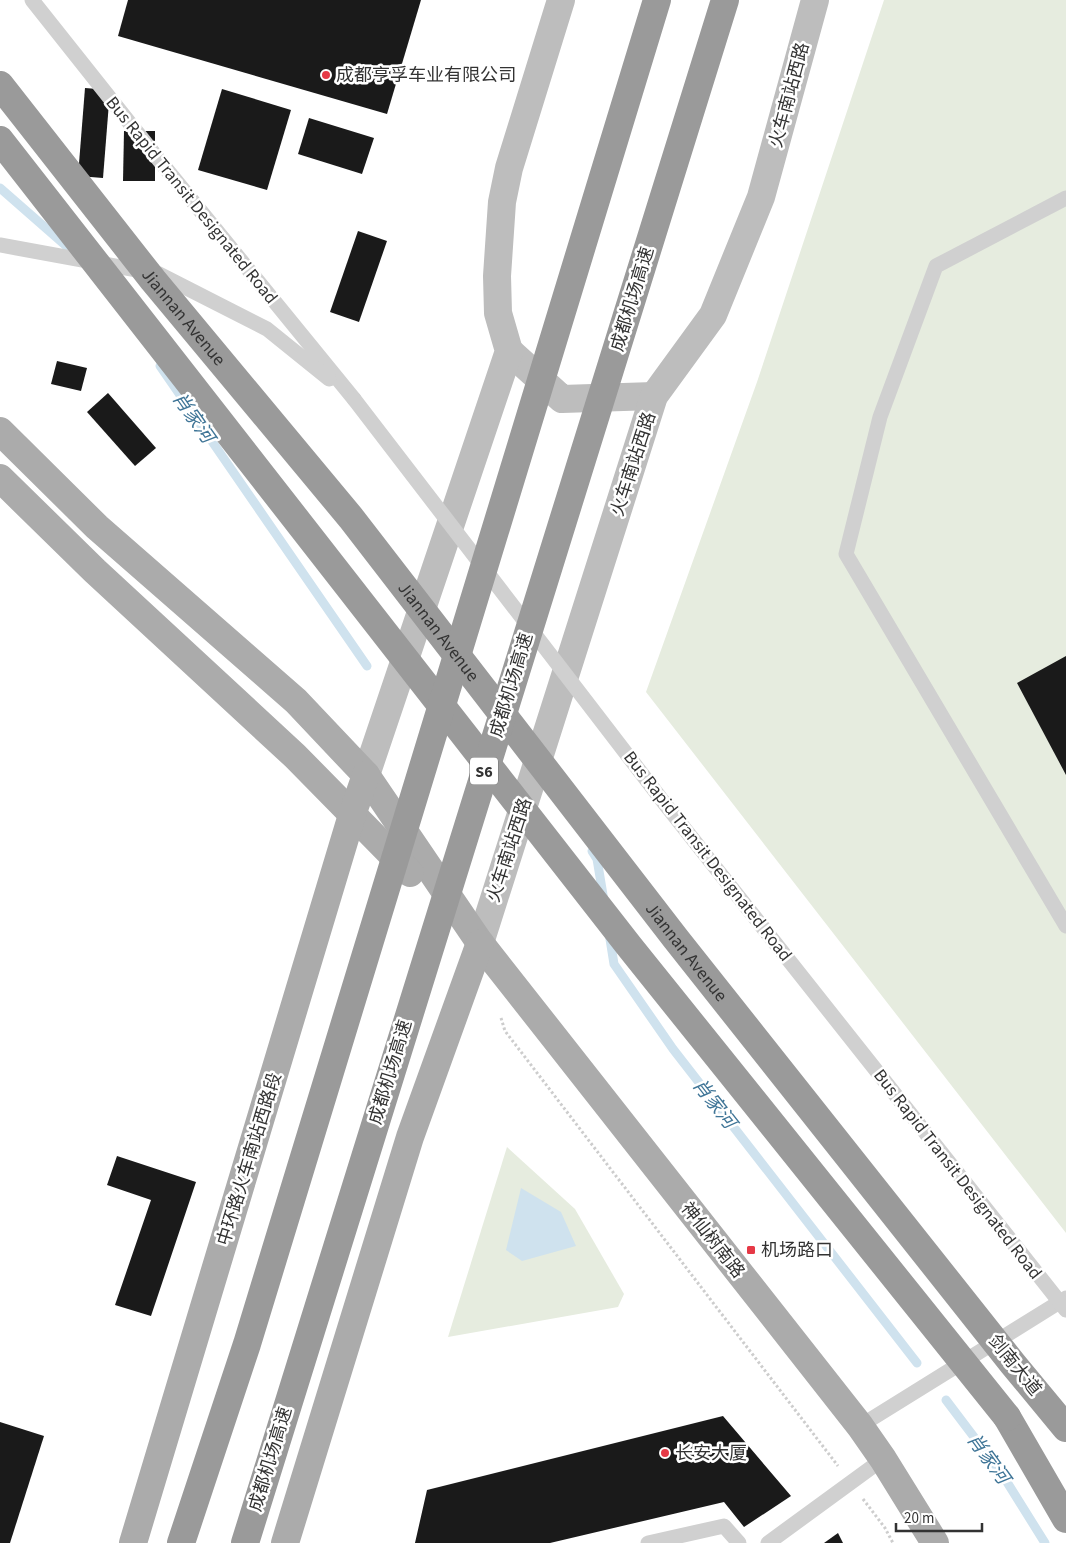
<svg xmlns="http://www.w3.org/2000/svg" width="1066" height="1543" font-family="'Source Sans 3','Noto Sans SC',sans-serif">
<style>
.green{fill:#e6ecdf}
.water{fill:#cfe2ee}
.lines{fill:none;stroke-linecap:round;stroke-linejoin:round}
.stream{stroke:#cfe2ee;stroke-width:9}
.building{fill:#1a1a1a}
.path{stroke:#cdcdcd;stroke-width:3;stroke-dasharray:2.5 2.5;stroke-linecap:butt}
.lane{stroke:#d0d0d0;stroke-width:15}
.secondary{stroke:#bdbdbd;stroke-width:28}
.primary{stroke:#ababab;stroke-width:28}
.highway{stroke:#9a9a9a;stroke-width:28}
.lane-bridge{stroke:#d0d0d0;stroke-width:15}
.highway-bridge{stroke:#9a9a9a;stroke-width:28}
.poi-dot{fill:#e63946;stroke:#fff;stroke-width:2}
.labels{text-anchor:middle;stroke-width:5;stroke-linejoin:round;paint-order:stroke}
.shield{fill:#fff;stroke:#707070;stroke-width:1}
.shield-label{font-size:16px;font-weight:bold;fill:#333}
.poi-label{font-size:18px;fill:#333;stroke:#fff;text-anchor:start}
.street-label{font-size:18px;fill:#333;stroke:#fff}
.water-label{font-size:19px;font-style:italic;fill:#3f7597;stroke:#fff}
</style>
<rect width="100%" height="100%" fill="#fff"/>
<g class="green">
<path d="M884 0H1066V1233L646 692 757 382Z"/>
<path d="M507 1147 575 1209 624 1294 618 1307 448 1337Z"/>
</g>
<path class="water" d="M521 1188 561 1212 576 1246 522 1261 506 1250Z"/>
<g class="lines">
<g class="stream">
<path d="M0 188 72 251"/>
<path d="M160 366 367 666"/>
<path d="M592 851 597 859 604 901"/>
<path d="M609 933 614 964 673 1049 917 1363"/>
<path d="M946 1400 1002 1474 1045 1543"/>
</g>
</g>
<g class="building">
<path d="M128 0H421L387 114 118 36Z"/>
<path d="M85 88 110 90 103 178 78 176Z"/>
<path d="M222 89 291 110 267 190 198 170Z"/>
<path d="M309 118 374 138 362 174 298 154Z"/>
<path d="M124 131H155V181H123Z"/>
<path d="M358 231 387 241 359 322 330 312Z"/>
<path d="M57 361 87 368 81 391 51 384Z"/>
<path d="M108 393 156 448 135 466 87 412Z"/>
<path d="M1066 656V775L1017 683Z"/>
<path d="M117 1156 196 1182 151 1316 115 1305 151 1200 107 1185Z"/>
<path d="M723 1416 791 1496 744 1527 724 1502 550 1543H415L427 1490Z"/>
<path d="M0 1422 44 1436 10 1543H0Z"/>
<path d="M838 1533 843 1543H824Z"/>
</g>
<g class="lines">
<g class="path">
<path d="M501 1018 505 1031 838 1466"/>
<path d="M863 1499 885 1528 893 1543"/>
</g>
<g class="lane">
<path d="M32 0 159 160 354 399"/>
<path d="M1066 198 936 266 880 417 846 554 1066 926"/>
<path d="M0 245 159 274 267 329 329 379"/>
<path d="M860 1426 1066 1298"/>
<path d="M648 1543 724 1526 739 1543"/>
<path d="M768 1543 883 1459"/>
</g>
<g class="secondary">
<path d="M509 351 562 399 654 396"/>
<path d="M366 775 509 351 498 313 497 276 502 202 509 168 561 0"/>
<path d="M480 943 654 396 713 315 761 197 815 0"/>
</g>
<g class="primary">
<path d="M0 431 97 527 296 701 366 775 480 943 860 1426 883 1459 935 1543"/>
<path d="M0 478 95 571 295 756 410 873"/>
<path d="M133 1543 352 815 366 775"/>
<path d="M285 1543 410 1137 480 943"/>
</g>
<path class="highway" d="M1007 1417 1066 1519"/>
<path class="lane-bridge" d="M354 399 665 804 1066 1310"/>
<g class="highway-bridge">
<path id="s1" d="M0 85 153 280 351 518 676 939 1013 1364 1066 1428"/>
<path d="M0 140 629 946 1007 1417"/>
<path d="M181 1543 247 1344 657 0"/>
<path d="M245 1543 725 0"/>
</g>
</g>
<g class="poi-dot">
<circle cx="326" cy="75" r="5"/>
<rect x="746" y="1245" width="10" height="10" rx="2.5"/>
<circle cx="665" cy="1453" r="5"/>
</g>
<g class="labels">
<rect class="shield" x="470" y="757.5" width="28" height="27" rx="4"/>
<g class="shield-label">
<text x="484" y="777">S6</text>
</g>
<g class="poi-label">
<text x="336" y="81">成都亨孚车业有限公司</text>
<text x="761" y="1256">机场路口</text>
<text x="675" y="1459">长安大厦</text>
</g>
<g class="street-label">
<text transform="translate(789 95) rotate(-75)" y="6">火车南站西路</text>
<text transform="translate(192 200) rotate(51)" y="6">Bus Rapid Transit Designated Road</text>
<text transform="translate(632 299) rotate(-73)" y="6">成都机场高速</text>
<text dy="6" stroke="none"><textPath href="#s1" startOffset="296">Jiannan Avenue</textPath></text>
<text transform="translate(633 464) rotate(-72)" y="6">火车南站西路</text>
<text dy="6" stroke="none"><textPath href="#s1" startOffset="701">Jiannan Avenue</textPath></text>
<text transform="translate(511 685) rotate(-73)" y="6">成都机场高速</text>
<text transform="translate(509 850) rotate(-72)" y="6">火车南站西路</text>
<text transform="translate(708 856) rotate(52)" y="6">Bus Rapid Transit Designated Road</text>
<text dy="6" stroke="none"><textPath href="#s1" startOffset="1106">Jiannan Avenue</textPath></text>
<text transform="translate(390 1072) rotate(-73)" y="6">成都机场高速</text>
<text transform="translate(249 1159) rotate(-73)" y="6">中环路火车南站西路段</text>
<text transform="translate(958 1174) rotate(52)" y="6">Bus Rapid Transit Designated Road</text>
<text transform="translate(713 1240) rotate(52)" y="6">神仙树南路</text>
<text transform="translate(1015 1365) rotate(51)" y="6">剑南大道</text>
<text transform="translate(270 1459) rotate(-73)" y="6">成都机场高速</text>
</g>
<g class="water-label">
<text transform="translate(194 417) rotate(55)" y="7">肖家河</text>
<text transform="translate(715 1103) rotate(52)" y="7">肖家河</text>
<text transform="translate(989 1458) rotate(54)" y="7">肖家河</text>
</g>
</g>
<path d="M896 1523v8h86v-8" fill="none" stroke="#333333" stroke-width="2.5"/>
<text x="904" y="1523" font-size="15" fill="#333333" stroke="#ffffff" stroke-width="4" paint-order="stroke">20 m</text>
</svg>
